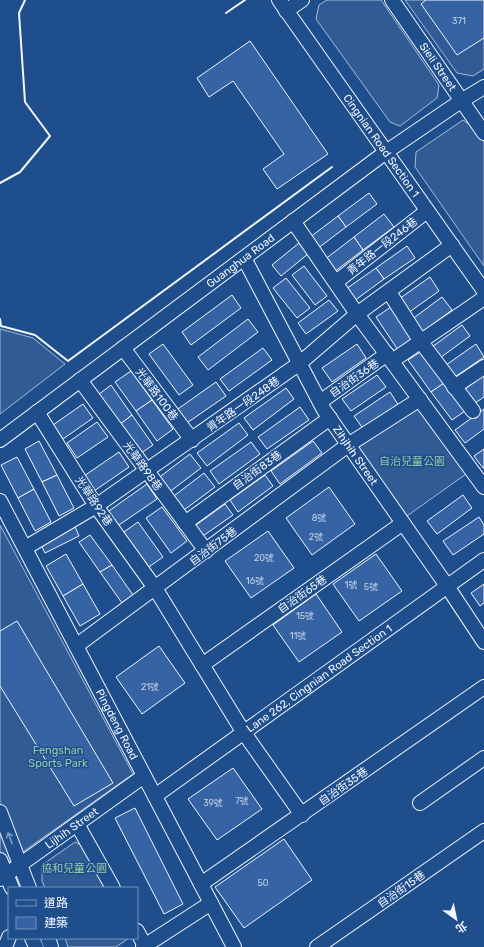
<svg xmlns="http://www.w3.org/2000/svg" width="484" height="947" font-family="Rubik,'Noto Sans TC',sans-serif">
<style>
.built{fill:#305b95;stroke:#a8bbd7}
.building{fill:#3563a3;stroke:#f2f6ff}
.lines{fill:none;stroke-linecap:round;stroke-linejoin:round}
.minor-casing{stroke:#f2f6ff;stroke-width:16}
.minor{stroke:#1f4e8c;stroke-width:14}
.wall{stroke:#f2f6ff;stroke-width:2}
.oneway{stroke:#7e9ac0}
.labels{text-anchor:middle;stroke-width:3;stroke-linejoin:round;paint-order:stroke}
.number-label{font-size:9px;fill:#c3d1e8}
.street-label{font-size:11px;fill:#f2f6ff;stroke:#1f4e8c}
.park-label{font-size:11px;fill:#97c8a6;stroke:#1f4e8c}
</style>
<rect width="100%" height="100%" fill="#1f4e8c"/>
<g class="built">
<path d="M327 0H381L439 85 437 98 400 126 390 122 316 19 319 5Z"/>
<path d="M405 0H484V69L473 76 457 73Z"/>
<path d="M463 120 473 127 484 142V266L415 167 416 152Z"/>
<path d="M0 329 33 338 65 364 0 414Z"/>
<path d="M417 405 466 474 407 516 358 448Z"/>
<path d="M0 525 133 774 0 868Z"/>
<path d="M75 842 87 848 107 888H45L42 881V865Z"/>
<path d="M65 938H129L116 947H68Z"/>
</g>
<g class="building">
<path d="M426 0H484V38L457 55 421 4Z"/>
<path d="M250 41 328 154 277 189 263 169 284 154 233 81 209 97 197 78Z"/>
<path d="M369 193 377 204 346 227 338 216Z"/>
<path d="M384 214 394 227 363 250 354 237Z"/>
<path d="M338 216 346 227 317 249 309 238Z"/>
<path d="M354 237 363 250 334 272 324 260Z"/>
<path d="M299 243 308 254 281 276 272 265Z"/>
<path d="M407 246 415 258 384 279 376 268Z"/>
<path d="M304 266 327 296 315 305 292 275Z"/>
<path d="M376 268 384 279 354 301 346 289Z"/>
<path d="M430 277 439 291 408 313 399 299Z"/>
<path d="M286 278 310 308 297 318 273 288Z"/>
<path d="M232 295 241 308 191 345 182 332Z"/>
<path d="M442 297 452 310 421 333 411 320Z"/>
<path d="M329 300 338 311 306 334 298 323Z"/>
<path d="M391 307 413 340 398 350 376 317Z"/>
<path d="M248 319 258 332 208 370 198 357Z"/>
<path d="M462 325 470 336 440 358 432 347Z"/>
<path d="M163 344 193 385 179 395 149 354Z"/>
<path d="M357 344 366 358 332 382 322 368Z"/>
<path d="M476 344 484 357 455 377 446 365Z"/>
<path d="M263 348 272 360 229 391 220 379Z"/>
<path d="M422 351 444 383 431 392 408 360Z"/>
<path d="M131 371 152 400 136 411 115 382Z"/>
<path d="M377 375 386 387 351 411 342 399Z"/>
<path d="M484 375V397L475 403 465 389Z"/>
<path d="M216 382 226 396 184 425 175 411Z"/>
<path d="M444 383 465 411 452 420 431 392Z"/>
<path d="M111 385 132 415 119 425 98 395Z"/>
<path d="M286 388 294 399 253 430 244 418Z"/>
<path d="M390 392 399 406 364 430 354 416Z"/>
<path d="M152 400 173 429 157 441 136 411Z"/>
<path d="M83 404 93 418 63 439 53 425Z"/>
<path d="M300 407 309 420 267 449 258 437Z"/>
<path d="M484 409V429L465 443 455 430Z"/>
<path d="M132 415 153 445 140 454 119 425Z"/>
<path d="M97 422 108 437 77 458 67 443Z"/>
<path d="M239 423 248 435 207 466 197 453Z"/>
<path d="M39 441 57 475 42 482 25 449Z"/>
<path d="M313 441 322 453 280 484 271 471Z"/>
<path d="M251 442 260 454 219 484 210 471Z"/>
<path d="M484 449V468H483L474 456Z"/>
<path d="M119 452 129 467 94 491 84 476Z"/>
<path d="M190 454 201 468 168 493 157 479Z"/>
<path d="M17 457 34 489 18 498 1 465Z"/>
<path d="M204 473 215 487 180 513 170 499Z"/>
<path d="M57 475 74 508 59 516 42 482Z"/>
<path d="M265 475 273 486 238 512 230 500Z"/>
<path d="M147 484 157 499 116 527 106 513Z"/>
<path d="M329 487 355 524 312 555 286 518Z"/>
<path d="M34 489 51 522 35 531 18 498Z"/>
<path d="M463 495 472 508 437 534 427 521Z"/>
<path d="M225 504 233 515 200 538 192 528Z"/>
<path d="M162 507 187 541 171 553 146 518Z"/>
<path d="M479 517 484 525V534L453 555 443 541Z"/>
<path d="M138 522 163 557 146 569 121 534Z"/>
<path d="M74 524 79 536 45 553 39 541Z"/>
<path d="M268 531 294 568 251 598 225 561Z"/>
<path d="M90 535 112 565 100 572 79 542Z"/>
<path d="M66 554 83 584 63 596 46 566Z"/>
<path d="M376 554 402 591 359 621 333 584Z"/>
<path d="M112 565 133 595 122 603 100 572Z"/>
<path d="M83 584 100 614 80 626 63 596Z"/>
<path d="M484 584V603L480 606 471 593Z"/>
<path d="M316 594 342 632 299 662 273 625Z"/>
<path d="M17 621 113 783 74 806 0 686V631Z"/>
<path d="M159 646 185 683 142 714 116 677Z"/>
<path d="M233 768 262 809 217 840 188 799Z"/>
<path d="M135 808 183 904 164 914 115 818Z"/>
<path d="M284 839 312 880 244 928 215 887Z"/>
</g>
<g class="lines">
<g class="minor-casing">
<g id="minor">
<path id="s1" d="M279 0 484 291"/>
<path id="s2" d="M392 0 484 133"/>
<path d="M286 11 302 0"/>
<path d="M293 221 357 314 484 487"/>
<path id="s3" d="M244 258 324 410 447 586 484 642"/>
<path d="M336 282 427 211"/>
<path d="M389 292 421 342 473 411"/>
<path d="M123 348 192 440"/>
<path d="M392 361 484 298"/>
<path d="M80 380 206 551"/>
<path d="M454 387 484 367"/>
<path d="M320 402 387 354"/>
<path d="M37 412 96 506 155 588 244 733 302 815"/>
<path id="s4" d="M0 440 386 152 461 101 484 87"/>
<path id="s5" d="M0 501 234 947"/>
<path d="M185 523 330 418"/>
<path d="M25 548 96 506 300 363 357 314 452 245"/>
<path d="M76 646 348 445 420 399"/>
<path d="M202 665 403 523"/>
<path id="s6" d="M155 796 484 560"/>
<path d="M420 803 484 758"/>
<path d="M0 812 29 888"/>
<path d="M77 824 113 888"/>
<path d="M0 860 12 888"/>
<path id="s7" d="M0 879 144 776"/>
<path d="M201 884 484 687"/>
<path d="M137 931 145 946"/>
<path d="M32 938 36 947"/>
<path d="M48 938 51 947"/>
<path d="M5 947 9 937"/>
<path d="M143 947 211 903"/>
<path d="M317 947 484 831"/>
</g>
</g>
<use href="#minor" class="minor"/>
<g class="wall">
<path d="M226 13 245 0"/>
<path d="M0 183 20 172 50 136 25 102 19 13 25 0"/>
<path d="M0 319 1 326 35 335 68 361 332 167"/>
</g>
</g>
<defs><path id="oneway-shaft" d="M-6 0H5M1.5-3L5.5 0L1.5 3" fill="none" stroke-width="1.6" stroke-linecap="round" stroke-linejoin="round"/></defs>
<use class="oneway" href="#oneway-shaft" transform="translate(10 838) rotate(-111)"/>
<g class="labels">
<g class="number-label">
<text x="459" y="24">371</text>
<text x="319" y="521">8號</text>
<text x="316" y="540">2號</text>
<text x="264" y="561">20號</text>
<text x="255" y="584">16號</text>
<text x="351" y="588">1號</text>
<text x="371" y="590">5號</text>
<text x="305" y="619">15號</text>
<text x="298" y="639">11號</text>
<text x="150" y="690">21號</text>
<text x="242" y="804">7號</text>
<text x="213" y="806">39號</text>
<text x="263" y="886">50</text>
</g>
<g class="street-label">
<text dy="4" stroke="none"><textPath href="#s2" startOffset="81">Sieli Street</textPath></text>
<text dy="4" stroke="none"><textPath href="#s1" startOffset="178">Cingnian Road Section 1</textPath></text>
<text transform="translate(382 246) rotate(-38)" y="4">青年路一段246巷</text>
<text dy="4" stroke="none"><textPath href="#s4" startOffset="300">Guanghua Road</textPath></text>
<text transform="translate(354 378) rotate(-35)" y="4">自治街36巷</text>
<text transform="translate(157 394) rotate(53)" y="4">光華路100巷</text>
<text transform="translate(243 404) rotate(-35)" y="4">青年路一段248巷</text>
<text dy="4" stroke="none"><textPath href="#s3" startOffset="227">Zihjhih Street</textPath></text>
<text transform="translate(143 466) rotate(54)" y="4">光華路98巷</text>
<text transform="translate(257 470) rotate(-36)" y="4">自治街83巷</text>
<text transform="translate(94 501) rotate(56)" y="4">光華路92巷</text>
<text transform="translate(213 546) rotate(-37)" y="4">自治街75巷</text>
<text transform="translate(302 594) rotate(-35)" y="4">自治街65巷</text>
<text dy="4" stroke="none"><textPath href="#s6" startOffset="202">Lane 262, Cingnian Road Section 1</textPath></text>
<text dy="4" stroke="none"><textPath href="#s5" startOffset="252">Pingdeng Road</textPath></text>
<text transform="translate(343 786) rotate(-35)" y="4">自治街35巷</text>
<text dy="4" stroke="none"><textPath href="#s7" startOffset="88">Lijhih Street</textPath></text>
<text transform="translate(401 889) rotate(-35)" y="4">自治街15巷</text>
</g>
<g class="park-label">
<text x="412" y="465">自治兒童公園</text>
<text x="58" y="754">Fengshan<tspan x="58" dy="13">Sports Park</tspan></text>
<text x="74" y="872">協和兒童公園</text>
</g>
</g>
<rect x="8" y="887" width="130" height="52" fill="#1f4e8c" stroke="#7391ba"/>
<rect x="16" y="900" width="20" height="6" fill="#1f4e8c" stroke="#7391ba"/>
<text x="44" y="907" font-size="12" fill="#f2f6ff">道路</text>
<rect x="16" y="917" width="20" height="12" fill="#3563a3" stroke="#7391ba"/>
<text x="44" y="927" font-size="12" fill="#f2f6ff">建築</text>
<g transform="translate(456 919) rotate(147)" stroke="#1f4e8c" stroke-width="3" paint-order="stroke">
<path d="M0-3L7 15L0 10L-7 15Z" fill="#f2f6ff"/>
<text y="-6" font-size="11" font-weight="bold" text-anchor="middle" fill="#f2f6ff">北</text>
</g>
</svg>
